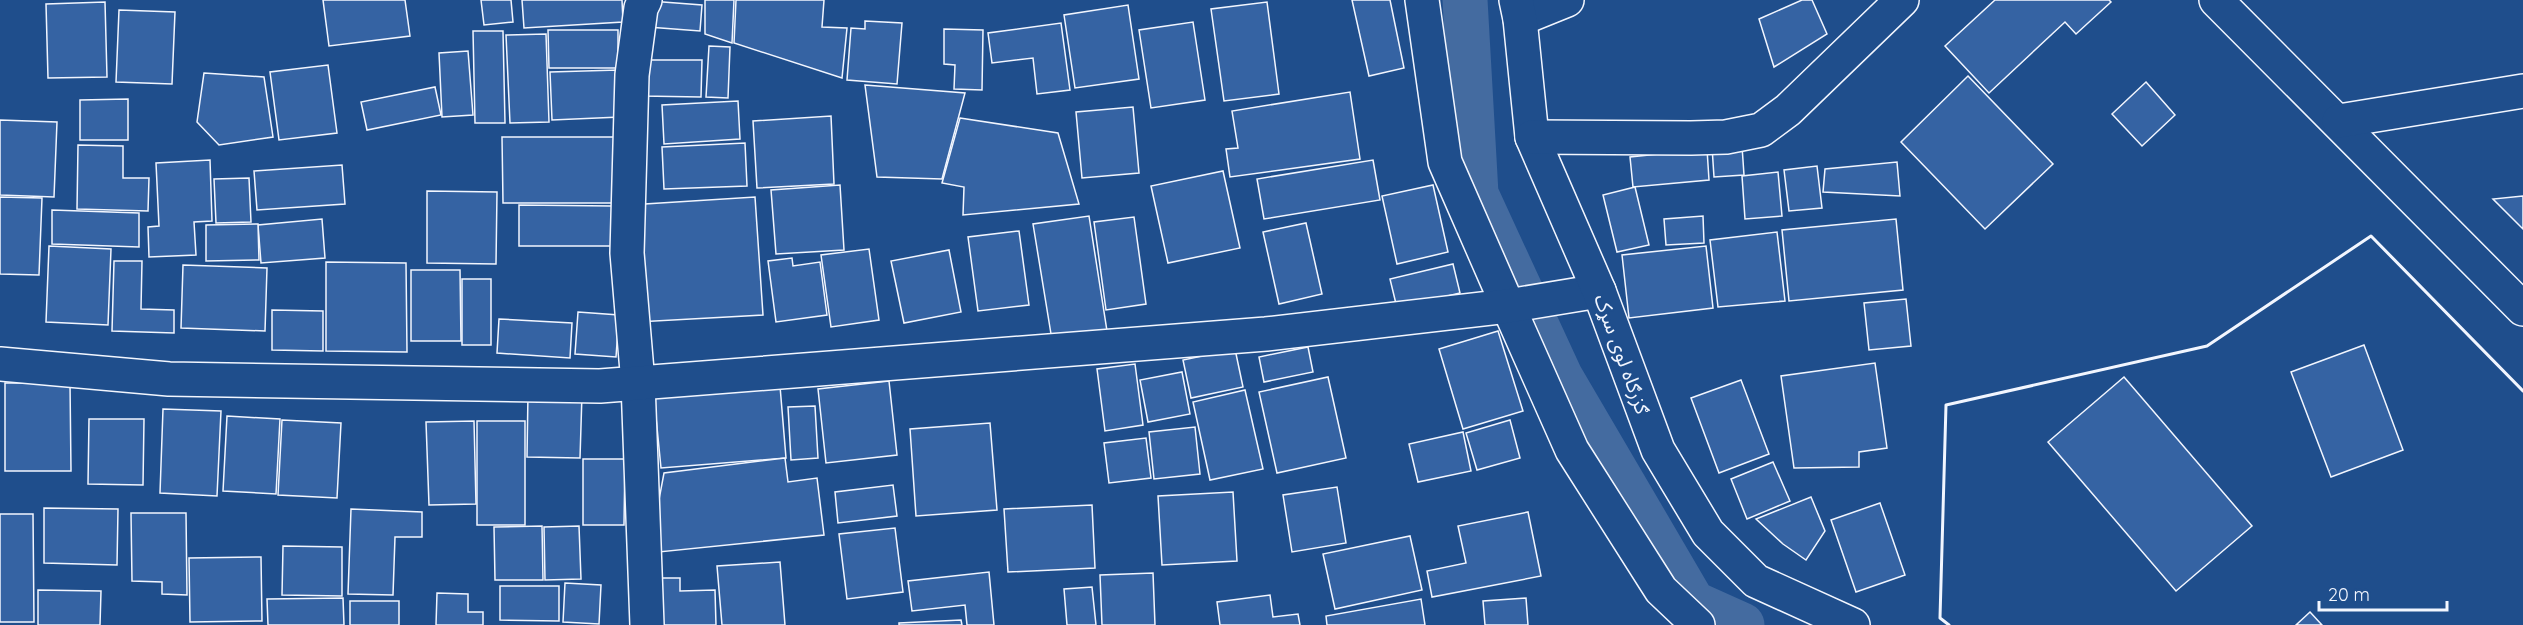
<svg xmlns="http://www.w3.org/2000/svg" width="2523" height="625" font-family="Quicksand,'Noto Sans Arabic',sans-serif">
<style>
.lines{fill:none;stroke-linecap:round;stroke-linejoin:round}
.canal{stroke:#446ba0;stroke-width:45}
.building{fill:#3563a3;stroke:#f2f6ff;stroke-width:1.5}
.street-casing{stroke:#f2f6ff;stroke-width:36}
.secondary-casing{stroke:#f2f6ff;stroke-width:36}
.street{stroke:#1f4e8c;stroke-width:33}
.secondary{stroke:#1f4e8c;stroke-width:33}
.wall{stroke:#f2f6ff;stroke-width:3}
.labels{text-anchor:middle;stroke-width:4.5;stroke-linejoin:round;paint-order:stroke}
.street-label{font-size:20px;fill:#f2f6ff;stroke:#1f4e8c}
</style>
<rect width="100%" height="100%" fill="#1f4e8c"/>
<g class="lines">
<path class="canal" d="M1465 0 1476 194 1560 376 1693 603 1742 625"/>
</g>
<g class="building">
<path d="M323 0H405L410 36 329 46Z"/>
<path d="M481 0H511L513 22 484 25Z"/>
<path d="M522 0H622L623 22 524 28Z"/>
<path d="M705 0H734L732 43 705 34Z"/>
<path d="M736 0H824L822 27 847 28 842 78 734 43Z"/>
<path d="M1352 0H1390L1404 68 1369 76Z"/>
<path d="M1802 0H1812L1827 34 1774 67 1759 19Z"/>
<path d="M1995 0H2109L2111 2 2076 34 2065 22 1989 93 1945 46Z"/>
<path d="M650 1 702 5 700 31 648 27Z"/>
<path d="M105 2 107 77 48 78 46 4Z"/>
<path d="M1267 2 1279 94 1224 101 1211 9Z"/>
<path d="M1128 5 1139 79 1075 88 1064 15Z"/>
<path d="M119 10 175 12 172 84 116 82Z"/>
<path d="M865 21 902 23 897 84 847 80 851 28 865 29Z"/>
<path d="M1193 22 1205 100 1151 108 1139 30Z"/>
<path d="M1061 23 1070 90 1037 94 1033 58 992 63 988 33Z"/>
<path d="M944 29 983 30 982 90 954 89 955 65 944 64Z"/>
<path d="M548 30H618V68H549Z"/>
<path d="M473 31H503L505 123H475Z"/>
<path d="M546 34 549 122 510 123 506 35Z"/>
<path d="M709 46 730 47 728 98 706 97Z"/>
<path d="M468 51 473 115 442 117 439 53Z"/>
<path d="M643 60H702L701 97 642 96Z"/>
<path d="M328 65 337 133 279 140 270 72Z"/>
<path d="M618 70 620 117 552 120 550 72Z"/>
<path d="M204 73 264 77 273 137 219 145 197 122Z"/>
<path d="M1968 76 2053 164 1985 229 1901 142Z"/>
<path d="M2146 82 2175 115 2142 146 2112 114Z"/>
<path d="M865 85 965 93 942 179 877 177Z"/>
<path d="M435 87 441 115 367 130 361 102Z"/>
<path d="M1350 92 1360 159 1230 177 1226 149 1238 148 1232 111Z"/>
<path d="M128 99V140H80V100Z"/>
<path d="M738 101 740 139 664 144 662 105Z"/>
<path d="M1133 107 1139 173 1082 178 1076 112Z"/>
<path d="M831 116 834 184 757 188 753 121Z"/>
<path d="M960 118 1058 133 1079 204 963 215 964 187 942 183Z"/>
<path d="M0 120 57 122 54 197 0 195Z"/>
<path d="M502 137H616L617 203H503Z"/>
<path d="M745 143 747 186 664 189 662 147Z"/>
<path d="M78 145 123 146V178H149L148 211 77 209Z"/>
<path d="M1742 146 1744 175 1714 177 1712 147Z"/>
<path d="M1707 149 1709 180 1633 187 1630 157Z"/>
<path d="M210 160 212 221 194 222 196 255 149 257 148 227 159 226 156 163Z"/>
<path d="M1373 160 1380 200 1264 219 1257 179Z"/>
<path d="M1897 162 1900 196 1823 192 1825 169Z"/>
<path d="M342 165 345 204 257 210 254 171Z"/>
<path d="M1817 166 1822 208 1789 211 1784 170Z"/>
<path d="M1223 171 1240 248 1168 263 1151 186Z"/>
<path d="M1778 172 1782 216 1745 219 1742 176Z"/>
<path d="M249 178 251 222 216 223 214 179Z"/>
<path d="M840 185 844 250 776 254 771 190Z"/>
<path d="M1433 185 1448 252 1397 264 1382 196Z"/>
<path d="M1635 187 1649 245 1617 252 1603 195Z"/>
<path d="M427 191 497 192 496 264 427 263Z"/>
<path d="M2523 196V229L2493 199Z"/>
<path d="M0 197 42 198 39 275 0 274Z"/>
<path d="M755 197 763 315 637 322 629 205Z"/>
<path d="M519 205 612 206V246H519Z"/>
<path d="M52 210 139 213V247L52 244Z"/>
<path d="M1089 216 1107 331 1052 340 1033 224Z"/>
<path d="M1703 216 1704 243 1666 245 1664 219Z"/>
<path d="M1134 217 1146 304 1106 310 1094 222Z"/>
<path d="M322 219 325 258 261 263 258 225Z"/>
<path d="M1896 219 1903 290 1789 301 1782 230Z"/>
<path d="M1306 223 1322 294 1279 304 1263 232Z"/>
<path d="M258 224 259 260 206 261V225Z"/>
<path d="M1019 231 1029 305 978 311 968 237Z"/>
<path d="M1777 232 1785 301 1718 307 1710 240Z"/>
<path d="M49 246 111 249 108 325 46 322Z"/>
<path d="M1706 246 1713 308 1629 318 1622 255Z"/>
<path d="M869 249 879 320 831 327 821 255Z"/>
<path d="M949 250 961 312 904 323 891 261Z"/>
<path d="M792 258 793 266 820 262 827 315 776 322 768 261Z"/>
<path d="M114 261H142L141 309 174 310V333L112 331Z"/>
<path d="M326 262 406 263 407 352 326 351Z"/>
<path d="M1453 264 1460 293 1397 308 1390 279Z"/>
<path d="M183 265 267 268 265 331 181 328Z"/>
<path d="M411 270H460L461 341H411Z"/>
<rect x="462" y="279" width="29" height="66"/>
<path d="M1906 299 1911 346 1869 350 1864 303Z"/>
<path d="M272 310 323 311V351L272 350Z"/>
<path d="M578 312 619 315 616 357 575 354Z"/>
<path d="M499 319 572 323 570 358 497 353Z"/>
<path d="M1498 331 1523 411 1463 429 1439 349Z"/>
<path d="M2364 345 2403 450 2331 477 2291 372Z"/>
<path d="M1308 347 1313 372 1264 382 1259 357Z"/>
<path d="M1235 349 1243 387 1191 398 1183 360Z"/>
<path d="M1875 363 1887 448 1859 452V467L1794 468 1781 376Z"/>
<path d="M1135 364 1143 425 1105 431 1097 369Z"/>
<path d="M1182 372 1190 414 1148 422 1140 380Z"/>
<path d="M1328 377 1346 458 1277 473 1259 392Z"/>
<path d="M2124 377 2252 526 2176 591 2048 442Z"/>
<path d="M1741 380 1769 454 1719 473 1691 398Z"/>
<path d="M889 381 897 455 826 463 818 389Z"/>
<path d="M5 383H70L71 471H5Z"/>
<path d="M780 386 786 458 661 468 654 397Z"/>
<path d="M1245 390 1263 469 1210 480 1193 402Z"/>
<path d="M528 393 582 394 580 458 527 457Z"/>
<path d="M815 406 818 458 791 460 788 407Z"/>
<path d="M163 409 221 411 217 496 160 493Z"/>
<path d="M227 416 280 419 276 494 223 491Z"/>
<path d="M89 419H144L143 485 88 484Z"/>
<path d="M282 420 341 423 337 498 278 495Z"/>
<path d="M1510 420 1520 458 1477 470 1466 433Z"/>
<path d="M474 421 476 504 429 505 426 422Z"/>
<rect x="477" y="421" width="48" height="104"/>
<path d="M990 423 997 510 916 516 910 429Z"/>
<path d="M1195 427 1200 474 1154 479 1149 432Z"/>
<path d="M1463 432 1471 471 1418 482 1409 444Z"/>
<path d="M1146 438 1151 478 1109 483 1104 443Z"/>
<path d="M785 458 788 482 817 478 824 535 649 553 664 473Z"/>
<path d="M583 459H625L624 525H583Z"/>
<path d="M1773 462 1790 501 1747 519 1731 479Z"/>
<path d="M893 485 897 516 838 523 835 492Z"/>
<path d="M1337 487 1346 543 1292 552 1283 495Z"/>
<path d="M1233 492 1237 561 1162 565 1158 496Z"/>
<path d="M1811 497 1825 531 1806 560 1783 544 1756 519Z"/>
<path d="M1880 503 1905 575 1856 592 1831 520Z"/>
<path d="M1092 505 1095 568 1008 572 1004 509Z"/>
<path d="M44 508 118 509 117 565 44 563Z"/>
<path d="M351 509 422 512V537H395L393 595 348 594Z"/>
<path d="M1528 512 1541 576 1432 597 1427 571 1466 563 1458 526Z"/>
<path d="M131 513H186L187 595 162 594V582L132 581Z"/>
<path d="M0 514H33L34 622H0Z"/>
<path d="M542 526 543 580H495L494 527Z"/>
<path d="M579 526 581 579 545 580 544 527Z"/>
<path d="M895 528 903 592 847 599 839 534Z"/>
<path d="M1410 536 1422 590 1335 609 1323 554Z"/>
<path d="M283 546 342 547V596L282 595Z"/>
<path d="M261 557 262 621 190 622 189 558Z"/>
<path d="M780 562 785 625H722L717 566Z"/>
<path d="M989 572 994 625H967L965 605 912 611 908 581Z"/>
<path d="M1153 573 1155 625H1102L1100 575Z"/>
<path d="M656 578H680V591L715 590 716 625H657Z"/>
<path d="M565 583 601 585 599 624 563 622Z"/>
<path d="M500 586H559V621L500 620Z"/>
<path d="M1092 587 1096 625H1067L1064 589Z"/>
<path d="M38 590 101 591 100 625H38Z"/>
<path d="M437 593 468 594V612H483V625H436Z"/>
<path d="M1270 595 1273 617 1298 614 1300 625H1220L1217 602Z"/>
<path d="M343 598 344 625H268L267 599Z"/>
<path d="M1526 598 1528 625H1485L1483 601Z"/>
<path d="M1421 599 1425 625H1327L1326 616Z"/>
<rect x="350" y="601" width="49" height="24"/>
<path d="M2310 612 2322 625H2296Z"/>
<path d="M961 620 962 625H899V623Z"/>
</g>
<g class="lines">
<g class="street-casing">
<g id="street">
<path d="M645 0 641 8 632 75 627 253 638 383 647 625"/>
<path d="M1422 0 1445 162 1508 306 1572 450 1661 590 1698 625"/>
<path d="M1520 19 1567 0"/>
<path d="M0 364 169 379 600 386 1266 334 1508 306 1599 291"/>
</g>
</g>
<g class="secondary-casing">
<g id="secondary">
<path d="M1516 0 1520 19 1532 137 1599 291 1658 450 1708 533 1756 581 1853 625"/>
<path d="M2216 0 2523 309"/>
<path d="M2339 121 2523 91"/>
<path d="M1532 137 1691 138 1726 137 1761 130 1788 110 1902 0"/>
</g>
</g>
<use href="#street" class="street"/>
<use href="#secondary" class="secondary"/>
<path class="wall" d="M1949 625 1940 618 1946 405 2207 346 2371 236 2523 391"/>
</g>
<g class="labels">
<g class="street-label">
<text transform="translate(1622 354) rotate(70)" y="7">ګزرګاه لوی سړک</text>
</g>
</g>
<path d="M2319 601v9h128v-9" fill="none" stroke="#f2f6ff" stroke-width="3"/>
<text x="2328" y="601" font-size="18" fill="#f2f6ff" stroke="#1f4e8c" stroke-width="4.5" paint-order="stroke">20 m</text>
</svg>
